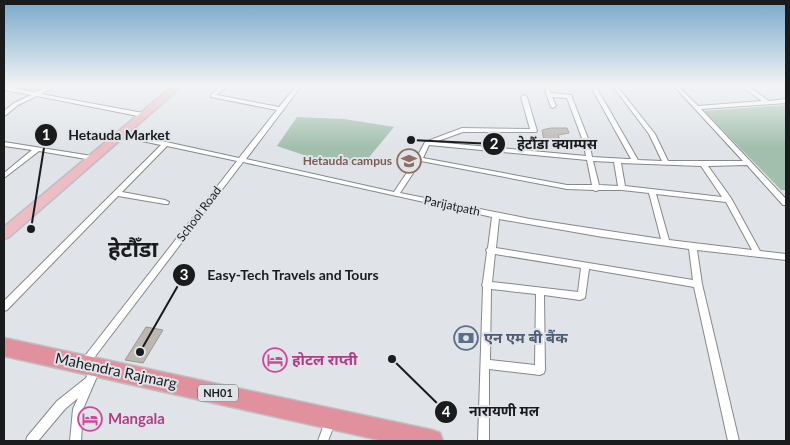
<svg xmlns="http://www.w3.org/2000/svg" width="790" height="445" font-family="Lato,'Noto Sans Devanagari',sans-serif">
<style>
.green{fill:#a2bfad}
.building{fill:#bbb7b2;stroke:#9a9691}
.lines{fill:none;stroke-linecap:round;stroke-linejoin:round}
.street-casing{stroke:#85888d;stroke-width:2}
.primary-casing{stroke:#bfbfc0;stroke-width:3}
.highway-casing{stroke:#bfbfc0;stroke-width:3}
.street{fill:#fff;fill-rule:evenodd}
.primary{fill:#edbcc5;fill-rule:evenodd}
.highway{fill:#e1909e;fill-rule:evenodd}
.labels{text-anchor:middle;stroke-width:4;stroke-linejoin:round;paint-order:stroke}
.shield{fill:#e0e4e9;stroke:#55575a;stroke-width:1}
.shield-label{font-size:11px;font-weight:bold;fill:#1a1b1d}
.education-label{font-size:12px;font-weight:bold;fill:#785e54;stroke:#e0e4e9;text-anchor:end}
.street-label{font-size:12px;fill:#1a1b1d;stroke:#e0e4e9}
.near-service-label{font-size:15px;font-weight:bold;fill:#4e5e75;stroke:#e0e4e9;text-anchor:start}
.near-hotel-label{font-size:15px;font-weight:bold;fill:#b23c85;stroke:#e0e4e9;text-anchor:start}
.near-street-label{font-size:15px;fill:#1a1b1d;stroke:#e0e4e9}
.town-label{font-size:22px;font-weight:bold;fill:#1a1b1d;stroke:#e0e4e9}
.leader{fill:none;stroke:#1a1b1d;stroke-width:2}
.callout-dot{fill:#1a1b1d;stroke:#e0e4e9;stroke-width:2}
.mark-label{font-size:15px;text-anchor:middle;font-weight:bold;fill:#fff}
.callout-label{font-size:14px;text-anchor:middle;font-weight:bold;fill:#1a1b1d;stroke:#e0e4e9;stroke-width:4;stroke-linejoin:round;paint-order:stroke}
</style>
<rect width="100%" height="100%" fill="#e0e4e9"/>
<g class="green">
<path d="M786 105V190H781L704 111Z"/>
<path d="M297 117 344 119 394 127 361 167 321 161 277 146Z"/>
</g>
<g class="building">
<path d="M551 128H567L569 133 558 135 560 140H544L542 130Z"/>
<path d="M146 327 163 330 143 363 125 360Z"/>
</g>
<g class="lines">
<g class="street-casing">
<g id="street">
<path d="M52 85H58L41 94 143 113 146 115 143 117 37 96 18 105 6 115 4 116V111L14 103 31 95 4 90V86L35 92Z"/>
<path d="M221 85H227L217 95 279 107 297 85H302L246 159 394 192 416 159 425 142 462 128 530 129 521 97 524 95 527 97 537 131 536 132H463L435 142 586 156 583 141 567 98 552 97 556 106 553 108 551 107 543 85H547L551 93 571 95 589 141 592 157 628 159H631L590 85H595L638 160 662 161 649 134 612 85H616L655 134 668 161H743L673 85H677L698 106 762 101 741 86V85H746L769 101 786 99V103L701 109 786 199V205H783L747 165 708 166 731 198 760 251 786 254V260L697 250 702 284 739 441H728L694 287 589 269 585 298 580 300 544 295 545 370 544 373 540 375 489 369V441H478L483 287 482 285 483 282 487 252 486 250 488 248 492 217 243 162 87 367 84 369 81 367 79 364 81 361 237 161 167 146 122 192 165 200 169 202 168 204H165L118 196 7 310 4 311V301L161 145 118 136V134L166 142 239 158 277 110 211 97V95ZM429 145 587 160 592 185H567L423 158ZM421 161 567 189 593 190 596 191 599 190H622L649 193 661 239 530 219 400 193ZM593 161 614 162 618 186 599 185ZM621 163 701 166 722 197 625 186ZM656 194 726 202 752 250 669 240ZM499 219 603 237 689 249 693 280 496 248ZM495 254 581 268 578 292 492 282ZM491 289 536 294 535 365 490 360Z"/>
<path d="M4 142 92 156 95 158 92 160 39 151 4 178V173L32 150 4 146Z"/>
<path d="M96 362 99 364 101 367 83 409 81 441H70L73 409 78 398 65 409 38 441H26L27 437 57 401 86 378 93 364Z"/>
<path d="M331 415 335 416 336 420 328 441H318L327 416Z"/>
</g>
</g>
<g class="primary-casing">
<path id="primary" d="M174 85H183L9 237 4 239V227Z"/>
</g>
<g class="highway-casing">
<path id="highway" d="M4 338 432 430 440 433 443 441H384L4 356Z"/>
</g>
<use href="#street" class="street"/>
<use href="#primary" class="primary"/>
<use href="#highway" class="highway"/>
</g>
<linearGradient id="sky" x2="0" y2="1"><stop stop-color="#79a8ca"/><stop offset="0.58" stop-color="#f1f3f5"/><stop offset="1" stop-color="#f1f3f5" stop-opacity="0"/></linearGradient>
<rect width="790" height="147" fill="url(#sky)"/>
<defs>
<g id="university-ring" transform="scale(1.25)"><circle r="9.5" fill="#e0e4e9" stroke="#8d6e63" stroke-width="1.5"/><path d="M0-5L7-2L0 1L-7-2ZM-4 1L0 2.5L4 1V4Q0 6-4 4Z" fill="#8d6e63"/></g>
<g id="bank-ring" transform="scale(1.25)"><circle r="9.5" fill="#e0e4e9" stroke="#5c6f8a" stroke-width="1.5"/><path d="M-6-4H6V4H-6ZM0-2.3a2.3 2.3 0 1 0 0 4.6a2.3 2.3 0 1 0 0-4.6Z" fill="#5c6f8a"/></g>
<g id="hotel-ring" transform="scale(1.25)"><circle r="9.5" fill="#e0e4e9" stroke="#d1479c" stroke-width="1.5"/><path d="M-6-4.5h1.5V1H6V5H4.5V3h-9V5H-6ZM-4 0a1.8 1.8 0 1 1 3.6 0ZM.5 0V-2.5h3Q6-2.5 6 0Z" fill="#d1479c"/></g>
</defs>
<g fill-rule="evenodd">
<use href="#university-ring" x="409" y="161"/>
<use href="#bank-ring" x="466" y="338"/>
<use href="#hotel-ring" x="275" y="360"/>
<use href="#hotel-ring" x="90" y="419"/>
</g>
<g class="labels">
<rect class="shield" x="198" y="384.5" width="40" height="17" rx="4"/>
<g class="shield-label">
<text x="218" y="397">NH01</text>
</g>
<g class="education-label">
<text x="392" y="165">Hetauda campus</text>
</g>
<g class="street-label">
<text transform="translate(452 206) rotate(12)" y="4">Parijatpath</text>
<text transform="translate(199 214) rotate(-53)" y="4">School Road</text>
</g>
<g class="near-service-label">
<text x="484" y="343">एन एम बी बैंक</text>
</g>
<g class="near-hotel-label">
<text x="292" y="365">होटल राप्ती</text>
<text x="108" y="424">Mangala</text>
</g>
<g class="near-street-label">
<text transform="translate(116 371) rotate(12)" y="5">Mahendra Rajmarg</text>
</g>
<g class="town-label">
<text x="133" y="257">हेटौँडा</text>
</g>
</g>
<path class="leader" d="M31 229L46 135M411 140L494 144M140 352L184 275M392 359L446 412"/>
<g class="callout-dot">
<circle cx="31" cy="229" r="5"/>
<circle cx="411" cy="140" r="5"/>
<circle cx="140" cy="352" r="5"/>
<circle cx="392" cy="359" r="5"/>
<circle cx="46" cy="135" r="12"/>
<circle cx="494" cy="144" r="12"/>
<circle cx="184" cy="275" r="12"/>
<circle cx="446" cy="412" r="12"/>
</g>
<g class="mark-label">
<text x="46" y="140">1</text>
<text x="494" y="149">2</text>
<text x="184" y="280">3</text>
<text x="446" y="417">4</text>
</g>
<g class="callout-label">
<text x="119" y="140">Hetauda Market</text>
<text x="557" y="149">हेटौंडा क्याम्पस</text>
<text x="293" y="280">Easy-Tech Travels and Tours</text>
<text x="504" y="416">नारायणी मल</text>
</g>
<rect width="790" height="445" fill="none" stroke="#1a1b1d" stroke-width="10"/>
</svg>
